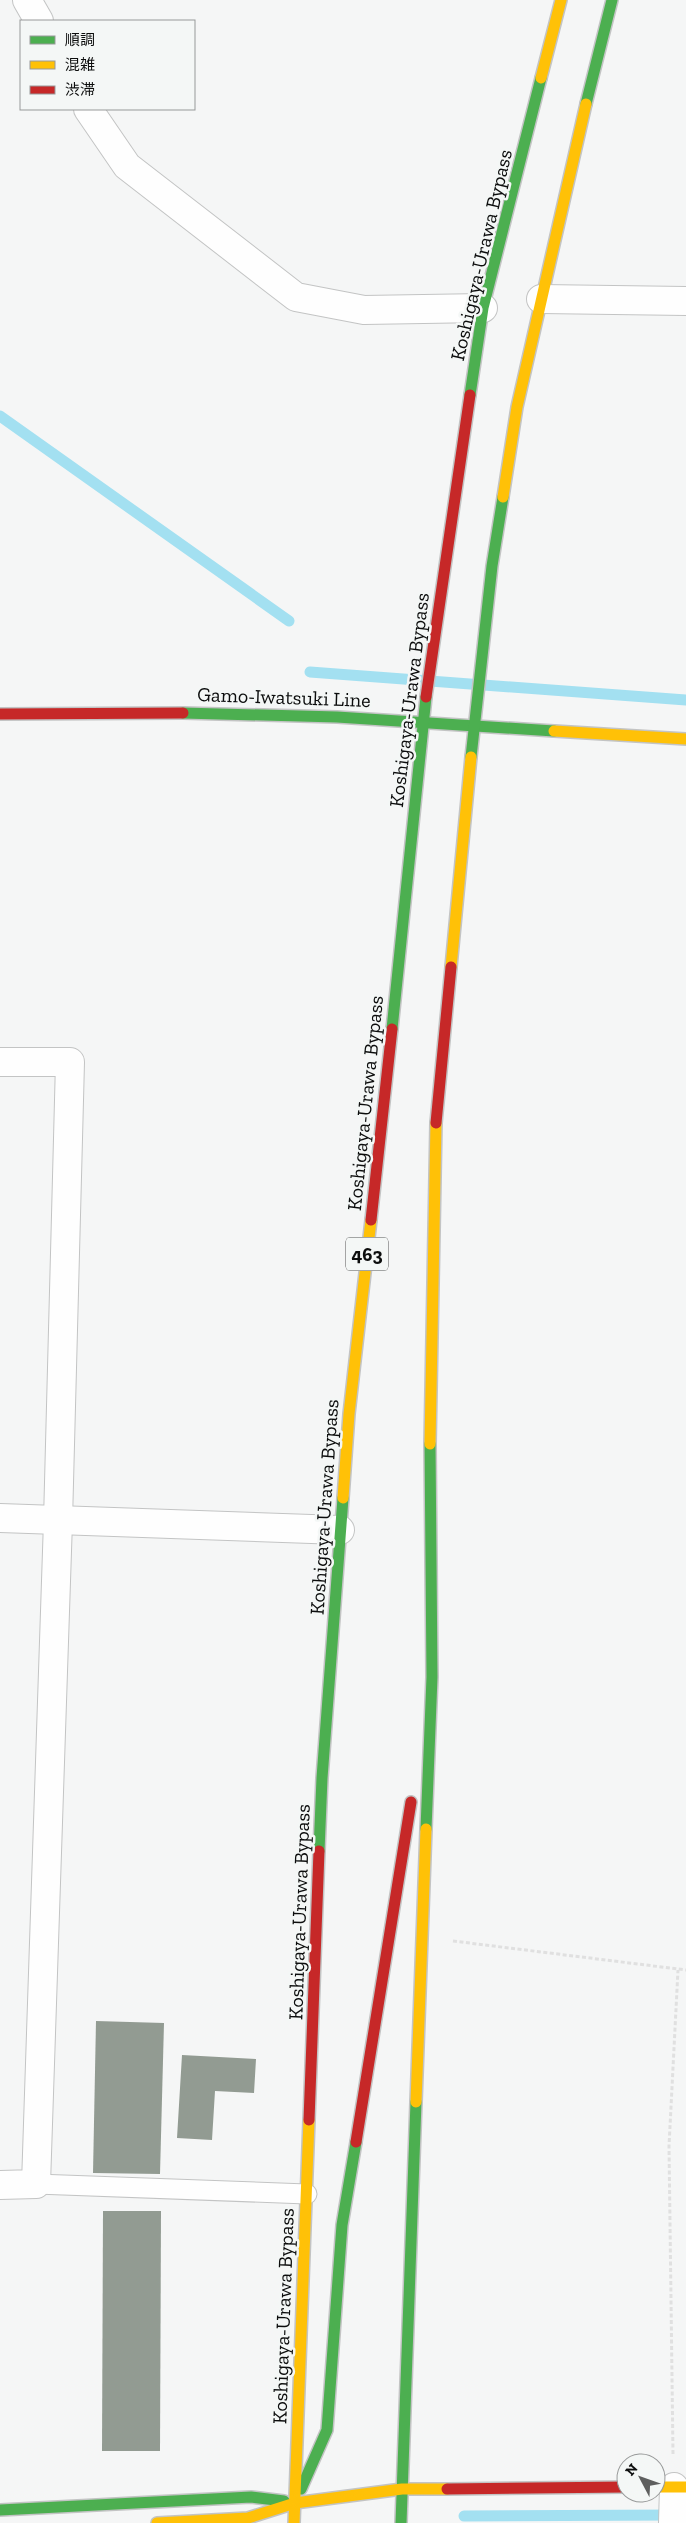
<svg xmlns="http://www.w3.org/2000/svg" width="686" height="2523" font-family="'Zilla Slab','Noto Sans JP',serif">
<style>
.lines{fill:none;stroke-linecap:round;stroke-linejoin:round}
.stream{stroke:#a3e0f1;stroke-width:11}
.building{fill:#929b92}
.lane-casing{stroke:#c3c4c4;stroke-width:21}
.street-casing{stroke:#c3c4c4;stroke-width:30}
.fast-casing{stroke:#c3c4c4;stroke-width:14}
.slow-casing{stroke:#c3c4c4;stroke-width:14}
.jam-casing{stroke:#c3c4c4;stroke-width:14}
.path{stroke:#e0e0e0;stroke-width:3;stroke-dasharray:4 2.5;stroke-linecap:butt}
.lane{stroke:#fefefe;stroke-width:19}
.street{stroke:#fefefe;stroke-width:28}
.fast{stroke:#4caf50;stroke-width:11}
.slow{stroke:#ffc107;stroke-width:11}
.jam{stroke:#c62828;stroke-width:11}
.labels{text-anchor:middle;stroke-width:5;stroke-linejoin:round;paint-order:stroke}
.shield{fill:#f4f7f6;stroke:#525353;stroke-width:1}
.shield-label{font-size:19px;font-weight:bold;fill:#0c0d0d}
.street-label{font-size:20px;fill:#0c0d0d;stroke:#f4f7f6}
</style>
<rect width="100%" height="100%" fill="#f5f6f6"/>
<g class="lines">
<g class="stream">
<path d="M0 416 289 621"/>
<path d="M310 672 686 700"/>
<path d="M464 2516 675 2515"/>
</g>
</g>
<g class="building">
<path d="M96 2021 164 2023 160 2174 93 2173Z"/>
<path d="M182 2055 256 2059 254 2093 215 2091 212 2140 177 2138Z"/>
<path d="M103 2211H161L160 2451H102Z"/>
</g>
<g class="lines">
<g class="lane-casing">
<path id="lane" d="M36 2184 307 2194"/>
</g>
<g class="street-casing">
<g id="street">
<path d="M27 0 39 21"/>
<path d="M88 109 127 166 296 297 364 310 483 308"/>
<path d="M541 299 686 301"/>
<path d="M0 1062H70L58 1521 36 2184 0 2185"/>
<path d="M0 1518 340 1530"/>
<path d="M673 2523 674 2487"/>
</g>
</g>
<g class="fast-casing">
<g id="fast">
<path d="M586 104 612 0"/>
<path d="M470 395 483 308 541 78"/>
<path d="M183 713 337 717 554 731"/>
<path d="M471 757 492 566 503 497"/>
<path d="M392 1029 426 697"/>
<path d="M426 1829 432 1677 430 1444"/>
<path d="M319 1851 322 1778 343 1498"/>
<path d="M301 2489 327 2430 342 2225 356 2142"/>
<path d="M0 2510 251 2497 284 2501"/>
<path d="M401 2523 416 2102"/>
</g>
</g>
<g class="slow-casing">
<g id="slow">
<path d="M541 78 561 0"/>
<path d="M503 497 517 407 586 104"/>
<path d="M554 731 686 739"/>
<path d="M451 967 471 757"/>
<path d="M430 1444 436 1123"/>
<path d="M343 1498 349 1414 371 1220"/>
<path d="M416 2102 426 1829"/>
<path d="M656 2487H686"/>
<path d="M157 2523 248 2518 295 2503 402 2489H447"/>
<path d="M294 2523 309 2120"/>
</g>
</g>
<g class="jam-casing">
<g id="jam">
<path d="M426 697 470 395"/>
<path d="M0 714 183 713"/>
<path d="M436 1123 451 967"/>
<path d="M371 1220 392 1029"/>
<path d="M309 2120 319 1851"/>
<path d="M356 2142 411 1802"/>
<path d="M447 2489 626 2487"/>
</g>
</g>
<g class="path">
<path d="M453 1941 686 1970"/>
<path d="M673 2454 669 2146 678 1970"/>
</g>
<use href="#lane" class="lane"/>
<use href="#street" class="street"/>
<use href="#fast" class="fast"/>
<use href="#slow" class="slow"/>
<use href="#jam" class="jam"/>
</g>
<g class="labels">
<rect class="shield" x="346" y="1237.5" width="42" height="33" rx="4"/>
<g class="shield-label">
<text x="367" y="1261">463</text>
</g>
<g class="street-label">
<text transform="translate(481 255) rotate(-77)" y="7">Koshigaya-Urawa Bypass</text>
<text transform="translate(284 697) rotate(2)" y="7">Gamo-Iwatsuki Line</text>
<text transform="translate(409 700) rotate(-83)" y="7">Koshigaya-Urawa Bypass</text>
<text transform="translate(365 1103) rotate(-84)" y="7">Koshigaya-Urawa Bypass</text>
<text transform="translate(324 1507) rotate(-86)" y="7">Koshigaya-Urawa Bypass</text>
<text transform="translate(299 1912) rotate(-88)" y="7">Koshigaya-Urawa Bypass</text>
<text transform="translate(283 2316) rotate(-88)" y="7">Koshigaya-Urawa Bypass</text>
</g>
</g>
<rect x="20" y="20" width="175" height="90" fill="#f4f7f6" stroke="#979999"/>
<rect x="30" y="36" width="25" height="8" fill="#4caf50" stroke="#979999"/>
<text x="65" y="45" font-size="15" fill="#0c0d0d">順調</text>
<rect x="30" y="61" width="25" height="8" fill="#ffc107" stroke="#979999"/>
<text x="65" y="70" font-size="15" fill="#0c0d0d">混雑</text>
<rect x="30" y="86" width="25" height="8" fill="#c62828" stroke="#979999"/>
<text x="65" y="95" font-size="15" fill="#0c0d0d">渋滞</text>
<g transform="translate(641 2478) rotate(311)"><circle r="24" fill="#f4f7f6" stroke="#979999"/>
<path d="M0-4L9 19L0 12L-9 19Z" fill="#5e5f5f"/>
<text y="-8" font-size="14" font-weight="bold" text-anchor="middle" fill="#0c0d0d">N</text>
</g>
</svg>
